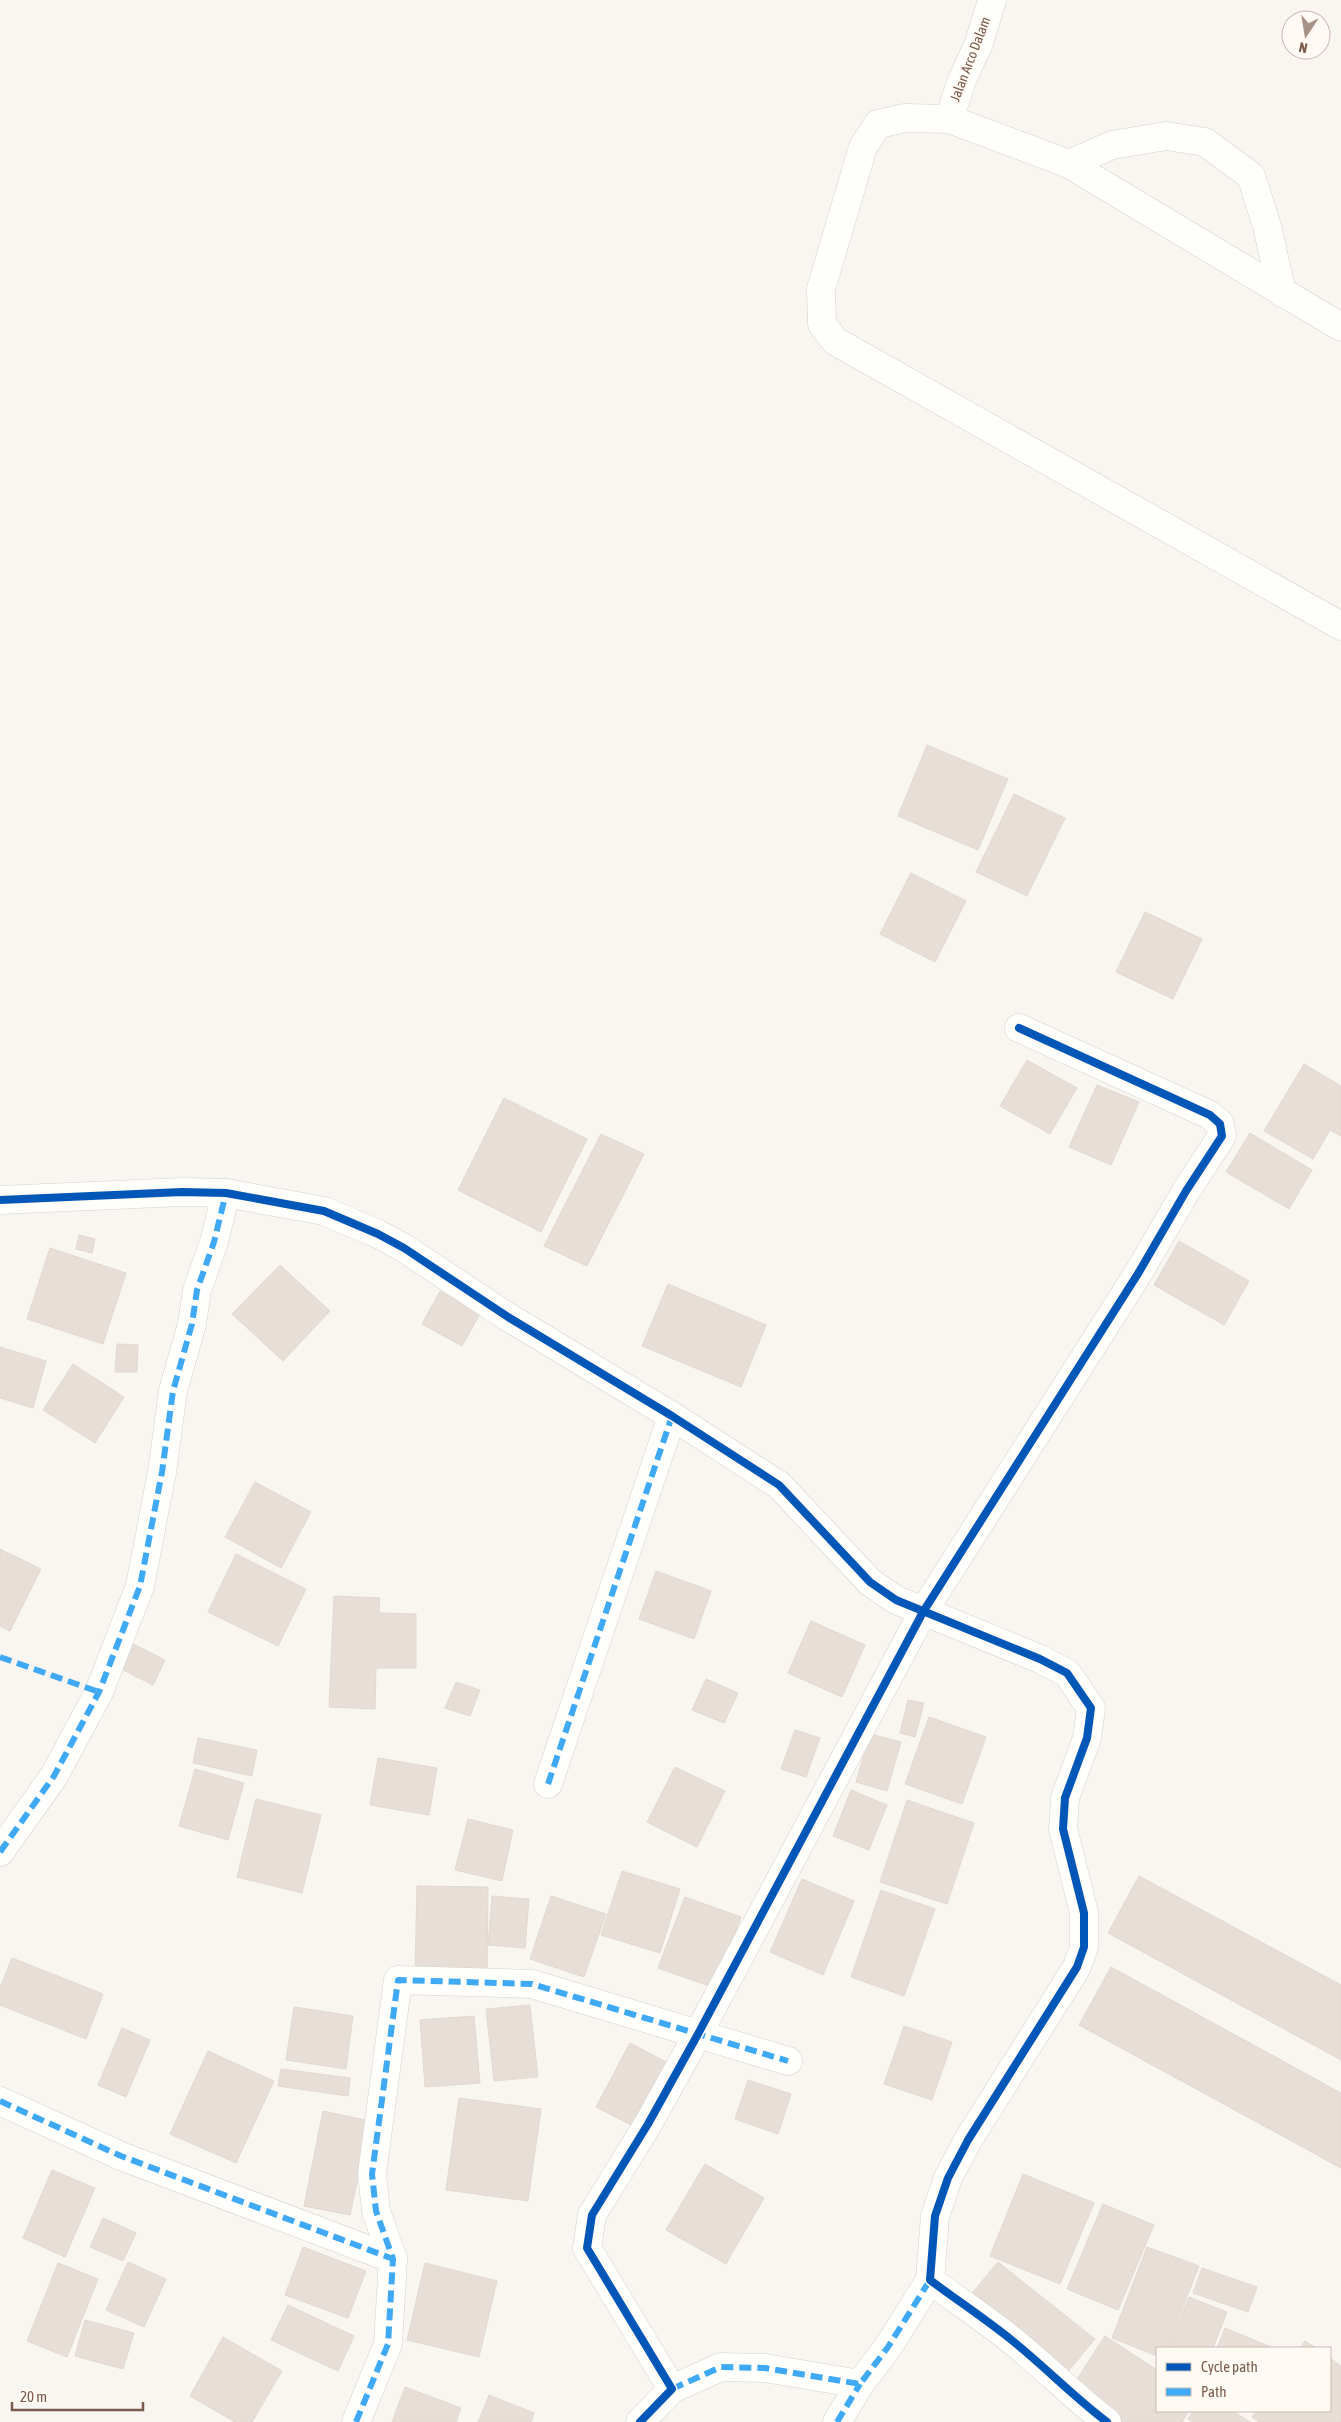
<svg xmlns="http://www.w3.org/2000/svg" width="1341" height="2422" font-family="'Asap Condensed',sans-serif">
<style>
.building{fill:#e6ded7;stroke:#e2d8d2}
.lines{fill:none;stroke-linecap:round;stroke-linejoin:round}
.minor-casing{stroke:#d7d1cb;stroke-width:29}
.minor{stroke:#fefefd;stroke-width:28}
.quiet{stroke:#3fa9f5;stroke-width:6;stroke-dasharray:12 6;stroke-linecap:butt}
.cycleway-casing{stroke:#fffaf3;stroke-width:11}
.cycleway{stroke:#0057b8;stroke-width:8}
.labels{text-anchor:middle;stroke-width:4;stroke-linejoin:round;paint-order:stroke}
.street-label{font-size:14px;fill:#7a5c4d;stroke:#fffaf3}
</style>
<rect width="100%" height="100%" fill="#f9f5f0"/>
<g class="building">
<path d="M927 745 1008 779 978 850 898 816Z"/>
<path d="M1014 794 1065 818 1027 896 976 872Z"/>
<path d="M911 873 966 901 935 962 880 934Z"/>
<path d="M1145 912 1202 939 1173 999 1116 972Z"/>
<path d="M1027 1060 1077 1088 1050 1134 1000 1106Z"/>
<path d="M1304 1064 1341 1086V1136L1330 1130 1313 1159 1264 1131Z"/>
<path d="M1097 1085 1139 1102 1111 1165 1069 1147Z"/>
<path d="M504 1098 587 1139 541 1232 458 1190Z"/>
<path d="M1250 1133 1312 1170 1289 1209 1226 1172Z"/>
<path d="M601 1134 644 1154 587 1266 544 1246Z"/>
<path d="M79 1235 95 1239 92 1253 76 1249Z"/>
<path d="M1179 1241 1249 1281 1224 1325 1154 1285Z"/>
<path d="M50 1248 126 1273 103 1344 27 1319Z"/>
<path d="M280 1265 330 1311 283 1361 232 1314Z"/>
<path d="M668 1284 766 1325 741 1387 642 1346Z"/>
<path d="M440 1291 480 1314 462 1346 422 1324Z"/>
<path d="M117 1344 138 1345 137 1372H115Z"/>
<path d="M0 1347 46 1361 33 1408 0 1398Z"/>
<path d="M73 1364 124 1397 95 1443 43 1410Z"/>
<path d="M255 1482 311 1512 281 1568 225 1537Z"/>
<path d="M0 1549 41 1569 10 1631 0 1626Z"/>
<path d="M236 1554 306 1589 278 1646 208 1612Z"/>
<path d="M656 1571 711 1591 694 1639 639 1619Z"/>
<path d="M334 1596 380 1598 379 1613 416 1614V1668H376L375 1709 329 1707Z"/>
<path d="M811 1621 865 1645 842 1697 788 1673Z"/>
<path d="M123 1639 165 1660 153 1685 111 1664Z"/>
<path d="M706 1679 738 1693 724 1723 692 1710Z"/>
<path d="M456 1682 480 1690 470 1716 445 1708Z"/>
<path d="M908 1700 924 1703 915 1737 900 1733Z"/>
<path d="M929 1717 986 1737 962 1804 905 1784Z"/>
<path d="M795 1730 820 1738 806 1777 781 1769Z"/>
<path d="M870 1734 901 1742 887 1791 856 1782Z"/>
<path d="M198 1738 257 1750 252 1776 193 1763Z"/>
<path d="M378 1758 437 1768 429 1815 370 1805Z"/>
<path d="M675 1767 725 1791 697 1847 647 1822Z"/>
<path d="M195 1769 244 1783 228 1840 179 1826Z"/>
<path d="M851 1790 887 1805 869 1850 833 1836Z"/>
<path d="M256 1799 321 1815 302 1893 237 1877Z"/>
<path d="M907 1800 974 1823 947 1904 880 1882Z"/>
<path d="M468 1819 513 1830 502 1881 455 1870Z"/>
<path d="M622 1871 680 1889 660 1953 601 1935Z"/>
<path d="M1139 1876 1341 1985V2060L1108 1933Z"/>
<path d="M802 1879 854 1901 823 1975 770 1952Z"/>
<path d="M417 1886 488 1887 487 1973 415 1972Z"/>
<path d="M881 1890 935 1909 904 1996 851 1977Z"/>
<path d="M492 1896 529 1899 525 1948 488 1945Z"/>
<path d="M551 1896 606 1914 584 1977 530 1959Z"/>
<path d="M685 1897 741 1917 715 1988 658 1968Z"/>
<path d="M12 1958 103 1994 86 2039 0 2005V1988Z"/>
<path d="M1111 1967 1341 2093V2168L1079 2025Z"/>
<path d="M530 2005 538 2077 494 2081 486 2009Z"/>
<path d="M294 2007 353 2016 346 2069 286 2060Z"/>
<path d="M474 2016 480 2083 425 2087 420 2020Z"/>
<path d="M904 2026 952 2042 932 2100 884 2084Z"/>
<path d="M122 2028 150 2040 126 2097 98 2085Z"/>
<path d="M630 2043 670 2064 635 2127 596 2107Z"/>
<path d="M208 2051 274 2081 236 2163 170 2134Z"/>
<path d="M281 2069 350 2078 348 2096 278 2086Z"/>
<path d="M748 2080 791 2094 778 2134 735 2119Z"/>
<path d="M459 2098 541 2109 528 2201 446 2190Z"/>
<path d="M323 2111 370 2121 350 2215 304 2206Z"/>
<path d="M705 2164 764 2198 726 2264 666 2230Z"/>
<path d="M52 2170 95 2188 65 2257 23 2238Z"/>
<path d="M1023 2174 1094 2203 1060 2284 990 2256Z"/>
<path d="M1103 2204 1154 2225 1118 2310 1067 2289Z"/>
<path d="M103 2218 136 2233 123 2261 90 2247Z"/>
<path d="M303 2247 366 2271 348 2318 285 2295Z"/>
<path d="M1147 2247 1199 2266 1167 2348H1157V2356L1112 2338Z"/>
<path d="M128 2262 166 2279 144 2327 106 2310Z"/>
<path d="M998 2262 1095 2339 1066 2374 969 2297Z"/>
<path d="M58 2263 98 2279 67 2357 27 2341Z"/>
<path d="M425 2263 497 2281 479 2357 407 2340Z"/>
<path d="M1202 2268 1257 2287 1248 2312 1193 2293Z"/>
<path d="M1189 2297 1227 2312 1213 2348H1168Z"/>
<path d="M288 2305 354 2336 338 2371 271 2340Z"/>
<path d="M85 2320 134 2333 123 2369 75 2356Z"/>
<path d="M1225 2328 1271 2347 1270 2348H1217Z"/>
<path d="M1105 2336 1157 2370V2411H1189L1182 2422H1119L1070 2390Z"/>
<path d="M223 2337 282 2371 252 2422H235L190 2396Z"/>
<path d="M1305 2341 1316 2348H1300Z"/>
<path d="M1330 2358 1341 2366V2422H1259L1252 2417 1256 2411H1330Z"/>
<path d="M405 2387 461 2408 456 2422H392Z"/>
<path d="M489 2395 534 2413 531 2422H478Z"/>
<path d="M1193 2411H1233L1250 2422H1193L1188 2419Z"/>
</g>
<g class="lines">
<g class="minor-casing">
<g id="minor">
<path d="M949 119 962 80 979 43 992 0"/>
<path d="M1069 164 1112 145 1166 136 1205 142 1251 176 1267 226 1282 293"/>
<path d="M1341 327 1069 164 949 119 905 118 878 124 863 147 821 289 822 324 835 341 1341 626"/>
<path d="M0 1200 182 1192 226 1193 324 1211 378 1234 404 1248 508 1317 672 1416 779 1485 870 1582 896 1600 1040 1659 1067 1673 1091 1708 1087 1738 1065 1798 1063 1829 1084 1913V1947L1077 1967 968 2140 948 2178 935 2216 930 2280C958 2301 987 2320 1014 2342 1046 2368 1074 2397 1107 2422"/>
<path d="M548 1784 672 1416"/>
<path d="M0 1852 54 1776 99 1692 140 1586 162 1472 173 1391 192 1324 197 1290 214 1242 226 1193"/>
<path d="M0 2101 121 2156 393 2259"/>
<path d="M672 2389 721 2367 765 2368 860 2384 888 2347 930 2280"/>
<path d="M356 2422 388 2344 393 2259 376 2211 372 2174 398 1980 532 1984 788 2061"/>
<path d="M640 2422 672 2389 587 2248 592 2215 648 2124 698 2034 923 1612 1139 1272 1186 1191 1222 1136 1220 1124 1210 1115 1019 1028"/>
<path d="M837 2422 860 2384"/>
</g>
</g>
<use href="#minor" class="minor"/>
<g class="quiet">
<path d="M0 1657 99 1692"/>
<path d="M548 1784 672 1416"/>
<path d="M0 1852 54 1776 99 1692 140 1586 162 1472 173 1391 192 1324 197 1290 214 1242 226 1193"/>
<path d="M0 2101 121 2156 393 2259"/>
<path d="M672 2389 721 2367 765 2368 860 2384 888 2347 930 2280"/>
<path d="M356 2422 388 2344 393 2259 376 2211 372 2174 398 1980 532 1984 788 2061"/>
<path d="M837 2422 860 2384"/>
</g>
<g class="cycleway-casing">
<g id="cycleway">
<path d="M0 1200 182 1192 226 1193 324 1211 378 1234 404 1248 508 1317 672 1416 779 1485 870 1582 896 1600 1040 1659 1067 1673 1091 1708 1087 1738 1065 1798 1063 1829 1084 1913V1947L1077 1967 968 2140 948 2178 935 2216 930 2280C958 2301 987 2320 1014 2342 1046 2368 1074 2397 1107 2422"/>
<path d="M640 2422 672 2389 587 2248 592 2215 648 2124 698 2034 923 1612 1139 1272 1186 1191 1222 1136 1220 1124 1210 1115 1019 1028"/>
</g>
</g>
<use href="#cycleway" class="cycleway"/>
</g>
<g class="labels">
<g class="street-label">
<text transform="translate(970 59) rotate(-69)" y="5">Jalan Arco Dalam</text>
</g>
</g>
<rect x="1156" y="2347" width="175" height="65" fill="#fffaf3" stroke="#cabbb1"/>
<rect x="1166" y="2363" width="25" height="8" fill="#0057b8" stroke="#cabbb1"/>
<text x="1201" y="2372" font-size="15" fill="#7a5c4d">Cycle path</text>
<rect x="1166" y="2388" width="25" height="8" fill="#3fa9f5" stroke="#cabbb1"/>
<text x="1201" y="2397" font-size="15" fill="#7a5c4d">Path</text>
<g transform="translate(1306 35) rotate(192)"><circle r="24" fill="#fffaf3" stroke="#cabbb1"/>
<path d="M0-4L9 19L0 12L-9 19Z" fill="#a69286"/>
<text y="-8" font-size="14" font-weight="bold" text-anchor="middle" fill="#7a5c4d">N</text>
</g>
<path d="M12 2402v8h131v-8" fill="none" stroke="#7a5c4d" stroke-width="2.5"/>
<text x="20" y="2402" font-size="15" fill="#7a5c4d" stroke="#fffaf3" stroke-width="4" paint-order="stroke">20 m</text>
</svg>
